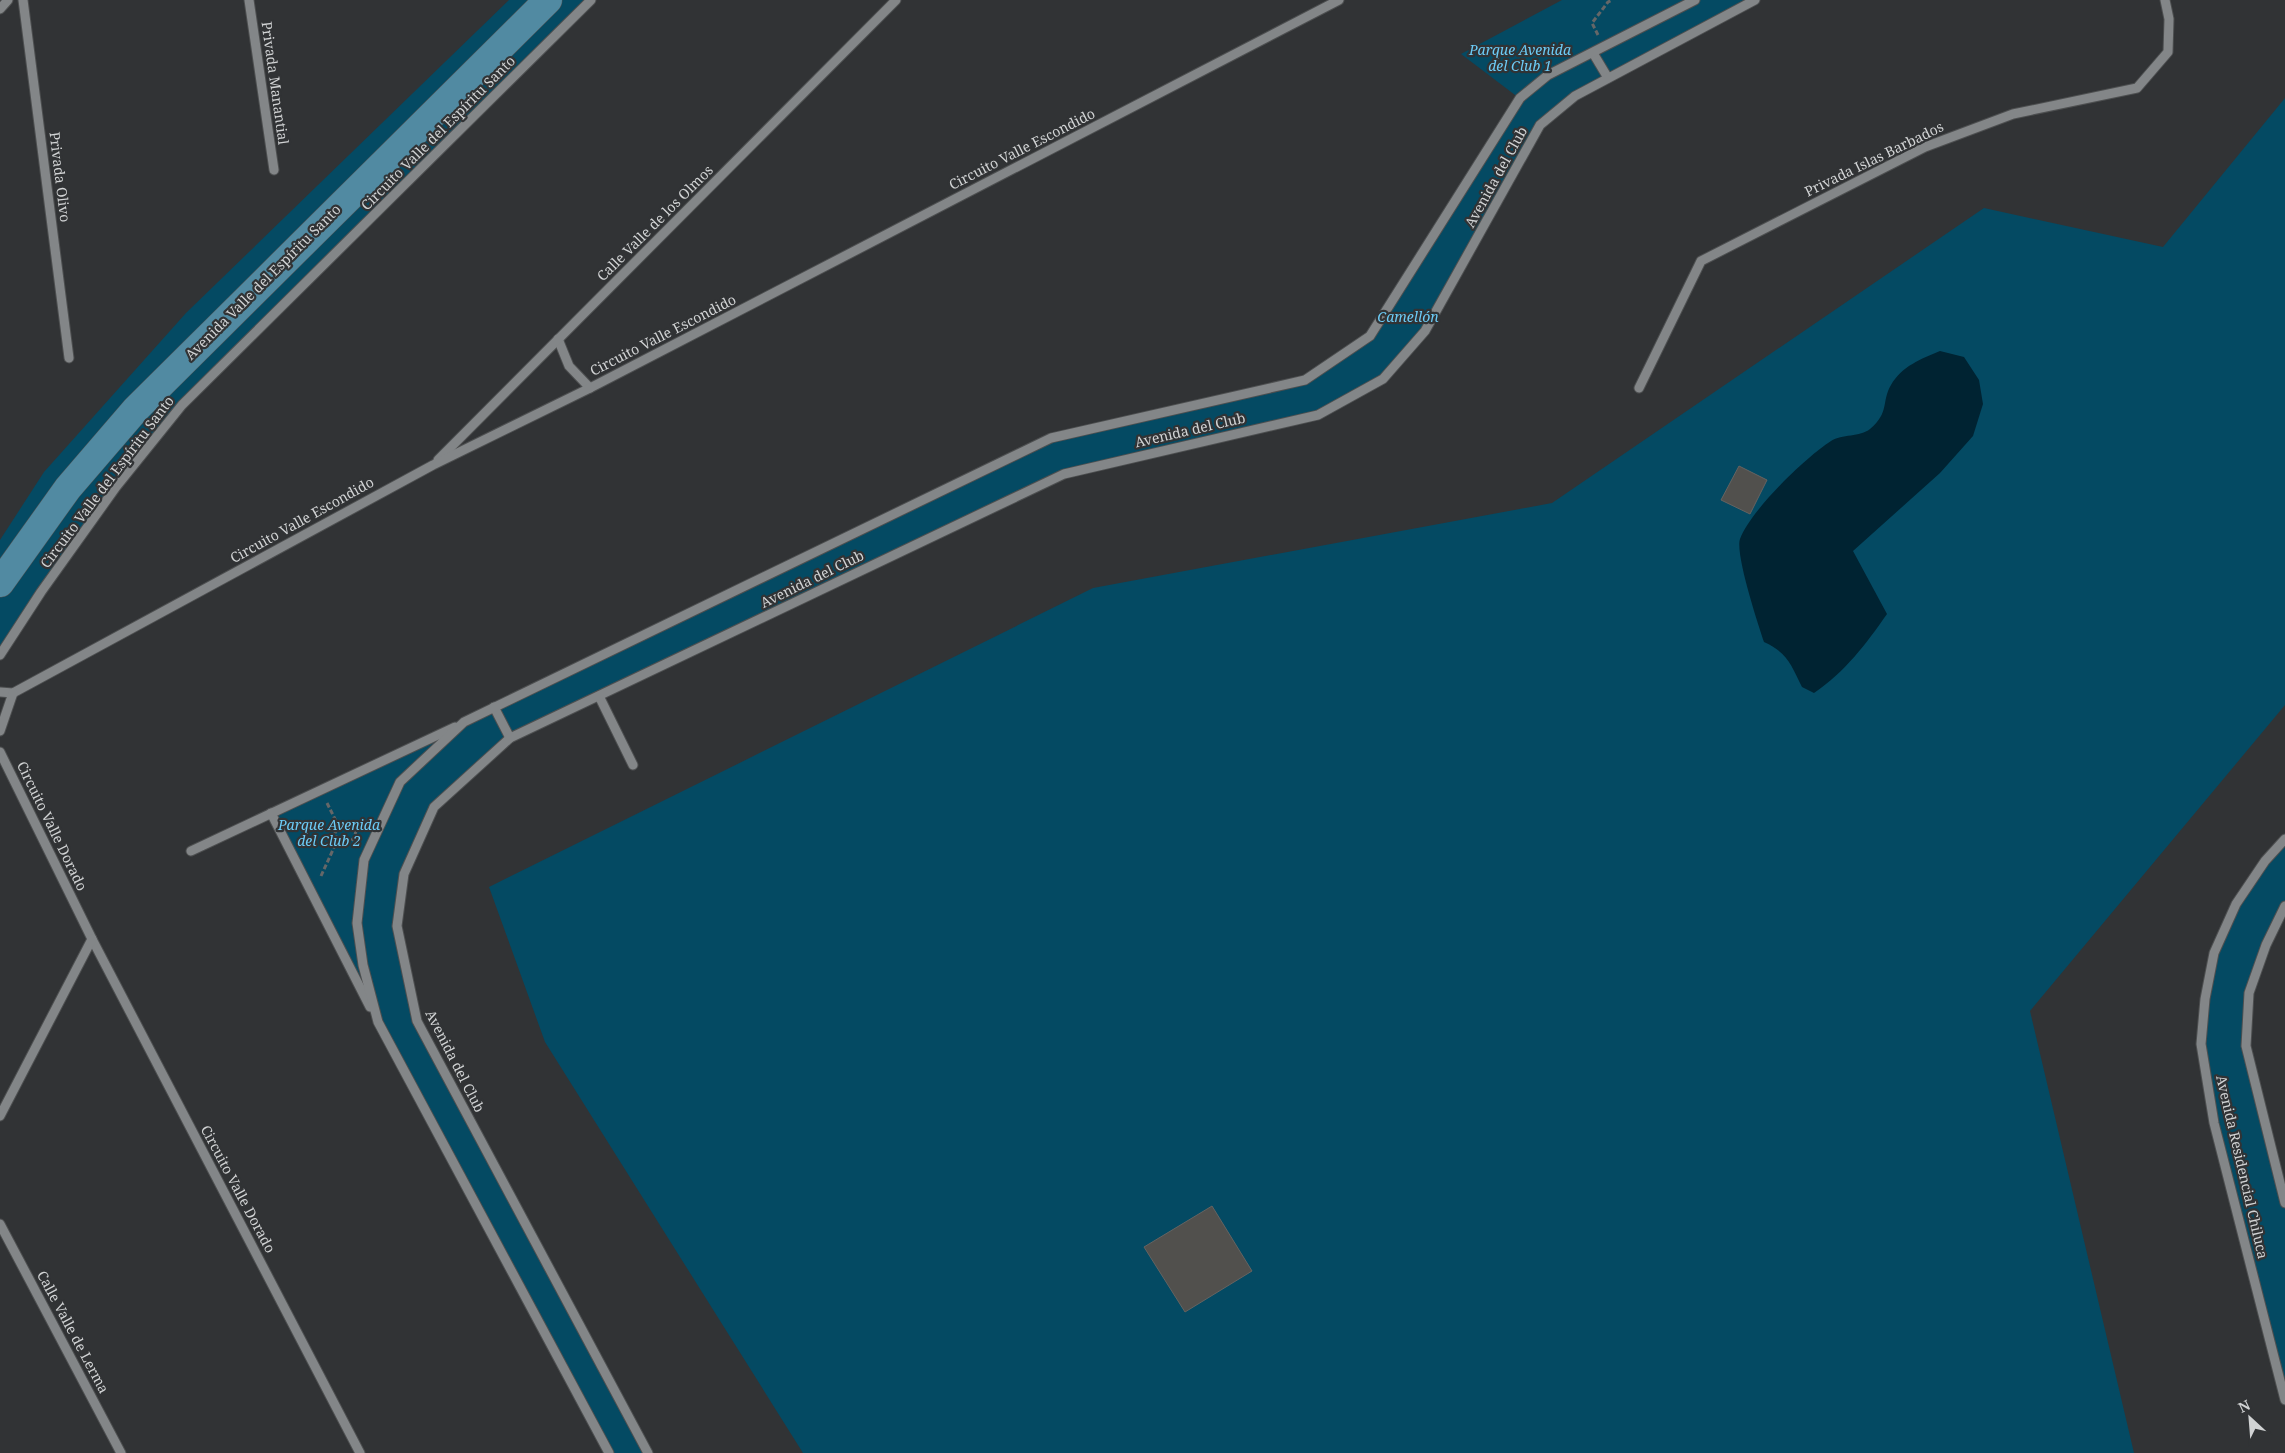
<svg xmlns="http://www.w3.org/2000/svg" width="2285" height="1453" font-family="'Noto Serif',serif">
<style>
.green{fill:#044a63}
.water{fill:#002332}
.building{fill:#51504d;stroke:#656361}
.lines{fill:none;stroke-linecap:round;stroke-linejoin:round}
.minor-casing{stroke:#4d4f50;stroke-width:11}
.major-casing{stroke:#4d4f50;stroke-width:29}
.path{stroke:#656768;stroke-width:3;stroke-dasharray:5 2.5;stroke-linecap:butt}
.minor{stroke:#838688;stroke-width:9}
.major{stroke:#518aa2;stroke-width:28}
.labels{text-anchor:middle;stroke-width:4.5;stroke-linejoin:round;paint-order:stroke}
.park-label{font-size:14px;font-style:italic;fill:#6cccf7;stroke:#313335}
.street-label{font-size:14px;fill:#d1d3d4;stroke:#313335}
</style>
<rect width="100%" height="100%" fill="#313335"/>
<g class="green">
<path d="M509 0H591L182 405 116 487 0 655V540L44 472 186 313Z"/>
<path d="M1562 0H1755L1608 78 1540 125 1425 331 1383 379 1318 415 1064 474 511 738 434 807 404 874 397 926 417 1021 648 1453H609L271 813 1051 438 1305 380 1370 336 1519 98 1461 54Z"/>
<path d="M2285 98V705L2030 1011 2134 1453H803L545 1042 489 887 1093 588 1552 503 1984 208 2163 247Z"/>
<path d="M2285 839V906L2249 993 2246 1046 2285 1203V1402L2214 1123 2201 1044 2214 953 2236 904Z"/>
</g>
<path class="water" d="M1940 351 1964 357 1979 380 1983 404 1973 436 1940 473 1853 551 1887 614C1866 644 1845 672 1814 693L1802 687C1791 665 1788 653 1764 642 1758 624 1735 554 1740 539 1750 511 1806 457 1831 441 1842 434 1860 437 1870 429 1890 412 1881 402 1891 385 1902 366 1921 359 1940 351Z"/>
<g class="building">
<path d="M1739 466 1767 480 1750 514 1721 500Z"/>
<path d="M1212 1206 1252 1271 1185 1312 1144 1247Z"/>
</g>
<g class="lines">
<g class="minor-casing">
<g id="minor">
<path d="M23 0 69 358"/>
<path d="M249 0 274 170"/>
<path d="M0 9 8 0"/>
<path d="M1593 53 1608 78"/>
<path d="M558 339 569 366 590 388"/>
<path d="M1639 388 1701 261 1925 147 2013 114 2137 88 2168 52 2169 19 2165 0"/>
<path d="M438 460 896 0"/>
<path d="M0 655 41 592 116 487 182 405 591 0"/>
<path d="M0 692 13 693 433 465 590 388 1339 0"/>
<path d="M599 696 633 765"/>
<path d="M494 707 510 738"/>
<path d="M0 731 13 693"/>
<path d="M0 752 92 939 360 1453"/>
<path d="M271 813 370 1007"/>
<path d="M2285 839 2265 861 2236 904 2214 953 2205 999 2201 1044 2214 1123 2285 1400"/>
<path d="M191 851 455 727"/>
<path d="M2285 906 2266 945 2249 993 2246 1046 2285 1203"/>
<path d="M0 1116 92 939"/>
<path d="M0 1224 121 1453"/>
<path d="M609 1453 378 1022 363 965 357 923 364 860 400 782 464 722 1051 438 1305 380 1370 336 1520 98 1548 75 1695 0"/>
<path d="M648 1453 417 1021 397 926 404 874 434 807 510 738 1064 474 1318 415 1383 379 1425 331 1540 125 1575 96 1755 0"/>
</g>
</g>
<g class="major-casing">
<path id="major" d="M0 583 68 488 136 409 548 0"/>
</g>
<g class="path">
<path d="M1598 35 1592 23 1608 2 1612 0"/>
<path d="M327 803 339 827"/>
<path d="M349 825 356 831 354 838 346 845 337 841 335 833 339 827Z"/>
<path d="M321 876 337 841"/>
</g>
<use href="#minor" class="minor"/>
<use href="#major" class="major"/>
</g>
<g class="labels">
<g class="park-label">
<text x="1520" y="55">Parque Avenida<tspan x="1520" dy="16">del Club 1</tspan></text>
<text x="1408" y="322">Camellón</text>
<text x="329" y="830">Parque Avenida<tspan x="329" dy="16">del Club 2</tspan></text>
</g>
<g class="street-label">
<text transform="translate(275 83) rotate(82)" y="5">Privada Manantial</text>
<text transform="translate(438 133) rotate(-45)" y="5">Circuito Valle del Espíritu Santo</text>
<text transform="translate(1022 149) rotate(-27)" y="5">Circuito Valle Escondido</text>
<text transform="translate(1874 159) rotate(-26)" y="5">Privada Islas Barbados</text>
<text transform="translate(60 177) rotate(83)" y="5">Privada Olivo</text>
<text transform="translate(1496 177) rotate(-61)" y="5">Avenida del Club</text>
<text transform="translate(655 223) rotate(-45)" y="5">Calle Valle de los Olmos</text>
<text transform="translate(263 282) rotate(-45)" y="5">Avenida Valle del Espíritu Santo</text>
<text transform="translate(663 335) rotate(-27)" y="5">Circuito Valle Escondido</text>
<text transform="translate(1190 430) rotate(-13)" y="5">Avenida del Club</text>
<text transform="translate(107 482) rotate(-53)" y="5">Circuito Valle del Espíritu Santo</text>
<text transform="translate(302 520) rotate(-29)" y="5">Circuito Valle Escondido</text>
<text transform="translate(812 579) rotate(-26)" y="5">Avenida del Club</text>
<text transform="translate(52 826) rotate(64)" y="5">Circuito Valle Dorado</text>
<text transform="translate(455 1061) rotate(63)" y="5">Avenida del Club</text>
<text transform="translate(2242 1167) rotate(77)" y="5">Avenida Residencial Chiluca</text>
<text transform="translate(238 1189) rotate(62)" y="5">Circuito Valle Dorado</text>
<text transform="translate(73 1332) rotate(62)" y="5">Calle Valle de Lerma</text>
</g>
</g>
<g transform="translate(2250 1418) rotate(334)" stroke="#313335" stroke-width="4" paint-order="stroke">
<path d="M0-4L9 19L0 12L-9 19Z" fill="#d1d3d4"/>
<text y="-8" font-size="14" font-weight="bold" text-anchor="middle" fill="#d1d3d4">N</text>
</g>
</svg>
